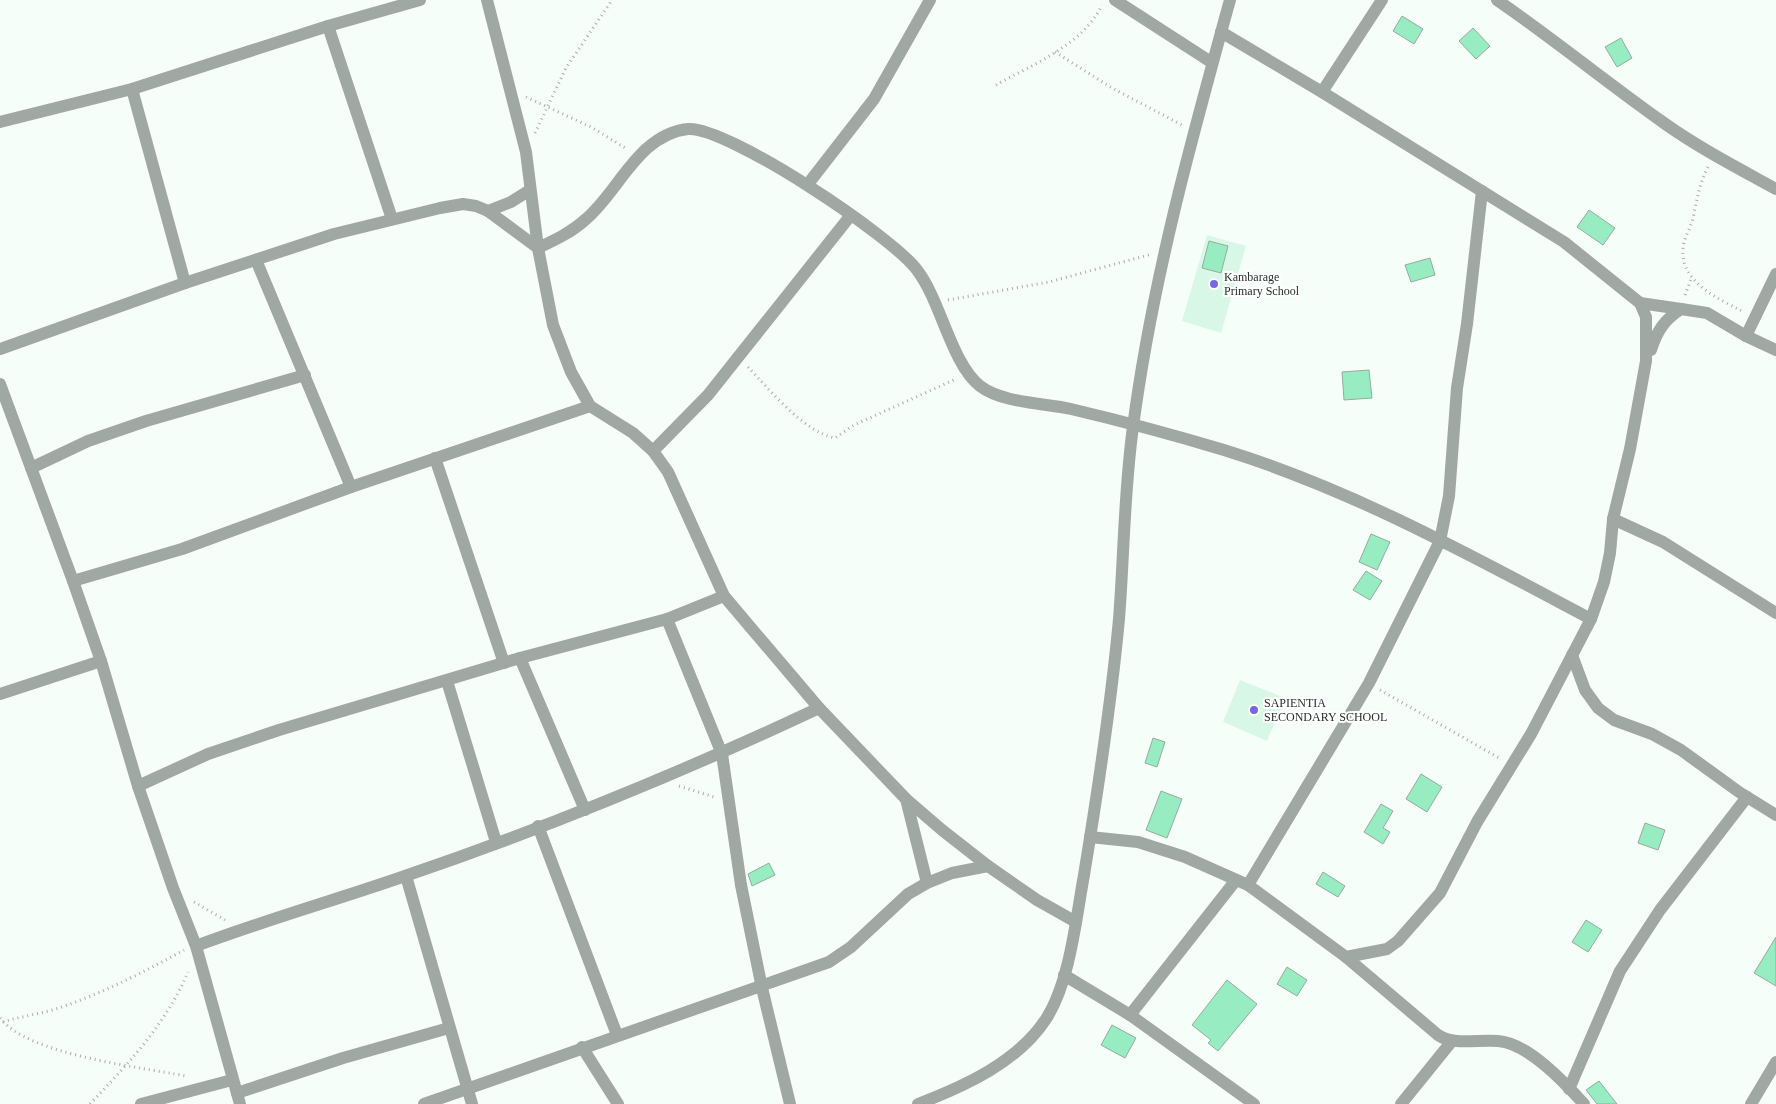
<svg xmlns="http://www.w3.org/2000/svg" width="1776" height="1104" font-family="Georgia,serif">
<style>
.built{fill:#d9f7e6}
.building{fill:#98ecc2;stroke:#97aba0}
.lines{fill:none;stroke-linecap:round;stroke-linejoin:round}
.path{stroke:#a6afaa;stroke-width:3;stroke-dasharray:1 4;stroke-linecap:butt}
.street{stroke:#9fa8a2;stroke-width:12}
.poi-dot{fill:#7369e4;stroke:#fff;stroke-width:2}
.labels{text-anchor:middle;stroke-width:4;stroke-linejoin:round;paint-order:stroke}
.poi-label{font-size:12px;fill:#262e2a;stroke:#fff;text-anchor:start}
</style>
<rect width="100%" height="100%" fill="#f5fef9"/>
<g class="built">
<path d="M1207 235 1246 246 1221 333 1182 321Z"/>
<path d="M1240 680 1285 698 1267 741 1223 722Z"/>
</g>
<g class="building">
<path d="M1402 16 1423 29 1414 44 1393 31Z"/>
<path d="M1473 28 1490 46 1476 59 1459 41Z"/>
<path d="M1621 38 1632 58 1617 67 1605 47Z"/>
<path d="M1589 210 1615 228 1603 245 1577 227Z"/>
<path d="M1209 241 1228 246 1221 273 1202 268Z"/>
<path d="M1430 258 1435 275 1411 282 1405 265Z"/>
<path d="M1369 370 1372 398 1344 400 1342 372Z"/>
<path d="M1371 534 1390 542 1377 570 1359 562Z"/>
<path d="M1366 571 1382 581 1370 600 1353 590Z"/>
<path d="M1153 738 1165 742 1157 767 1145 763Z"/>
<path d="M1421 774 1442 787 1427 812 1406 799Z"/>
<path d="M1161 791 1182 799 1167 838 1146 830Z"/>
<path d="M1381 804 1393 811 1383 828 1390 832 1383 844 1364 832Z"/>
<path d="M1645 823 1665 830 1658 850 1638 843Z"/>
<path d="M769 863 775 875 752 886 748 874Z"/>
<path d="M1323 872 1345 886 1338 897 1316 884Z"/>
<path d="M1586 920 1602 930 1588 952 1572 942Z"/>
<path d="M1776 937V986L1754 973Z"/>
<path d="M1287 967 1307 980 1297 996 1277 984Z"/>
<path d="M1227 980 1257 1004 1218 1051 1208 1043 1211 1040 1192 1025Z"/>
<path d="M1112 1025 1136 1038 1125 1058 1101 1045Z"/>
<path d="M1599 1081 1617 1104H1597L1586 1090Z"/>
</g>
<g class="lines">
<g class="path">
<path d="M1055 52 1112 88 1182 125"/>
<path d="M996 85C1033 64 1083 45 1102 5"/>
<path d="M526 97 591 127 627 149"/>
<path d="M535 133 566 68 612 0"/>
<path d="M1708 167C1699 184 1697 200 1693 218 1691 228 1684 237 1683 248 1680 282 1717 298 1742 311"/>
<path d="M1685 295 1692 277"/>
<path d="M948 300 1049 282 1152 254"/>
<path d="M748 367C769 389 804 432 835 438L854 425 956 379"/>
<path d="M1380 690 1501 759"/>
<path d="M679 786 714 797"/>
<path d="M194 902 225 920"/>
<path d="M0 1018C28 1055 140 1067 186 1076"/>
<path d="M3 1022C22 1016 41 1014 59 1008 103 993 144 972 184 950"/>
<path d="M90 1104C128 1064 166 1024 188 972"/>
</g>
<g class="street">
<path d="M487 0 526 152 538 248 553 325 571 372 590 406 633 433 653 451 668 472 724 596 819 708 906 799 942 830 988 866 1037 900 1076 922"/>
<path d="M1115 0 1211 62"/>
<path d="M1497 0C1554 39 1607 83 1664 123 1699 148 1738 168 1776 189"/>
<path d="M328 26 392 219"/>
<path d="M1221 32 1322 92 1564 242 1640 303 1646 317V361L1630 449 1613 519 1610 553 1604 582 1591 619 1531 734 1477 822 1440 893 1398 941 1387 949 1346 957"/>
<path d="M132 89 185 283"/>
<path d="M1322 92 1382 0"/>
<path d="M0 122 132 89 328 26 420 0"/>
<path d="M808 184 874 99 930 0"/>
<path d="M488 211 511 202 530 190"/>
<path d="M256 260 351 487"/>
<path d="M1640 303 1681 309"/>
<path d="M1746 336 1776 274"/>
<path d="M0 349 185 283 334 234 440 208 463 204 476 206 488 211 538 248C555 240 572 232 586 219 619 191 639 134 688 129 727 126 892 236 917 270 941 301 951 363 980 386 1002 403 1044 403 1071 409 1122 421 1174 435 1224 450 1353 490 1472 556 1591 619"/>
<path d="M1651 350C1657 331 1664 320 1681 309L1707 313 1746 336 1776 350"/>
<path d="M0 384 73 581 101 661 138 786 173 888 196 946 240 1104"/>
<path d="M653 451 708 395 851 215"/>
<path d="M435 458 504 663"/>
<path d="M31 468 88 441 146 421 305 375"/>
<path d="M1613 519 1663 542 1776 613"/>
<path d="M73 581 182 549 351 487 590 406"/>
<path d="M667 619 722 754 741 885 762 988 790 1104"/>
<path d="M1572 655 1585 690 1598 708 1614 720 1652 734 1681 750 1739 792 1776 815"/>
<path d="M520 658 585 810"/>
<path d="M447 681 496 842"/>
<path d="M0 694 101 661"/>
<path d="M138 786 208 754 279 730 520 658 667 619 724 596"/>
<path d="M906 799 927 883"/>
<path d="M538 826 617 1035"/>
<path d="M1090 837 1138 842 1185 857 1248 885 1346 957 1438 1035C1454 1046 1479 1039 1498 1041 1528 1043 1565 1083 1584 1104"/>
<path d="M406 876 472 1104"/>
<path d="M1248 885 1369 683 1440 541 1449 496 1457 388 1467 324 1482 191"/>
<path d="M196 946C265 920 336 900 405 876 546 828 685 771 819 708"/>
<path d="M1064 975 1130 1015 1254 1104"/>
<path d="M1130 1015 1236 880"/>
<path d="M582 1047 618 1104"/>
<path d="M1569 1089 1620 971 1660 910 1747 797"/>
<path d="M237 1093 343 1058 449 1028"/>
<path d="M141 1104 232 1080"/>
<path d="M424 1104 829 962 851 947 908 894 927 883 952 873 988 866"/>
<path d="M918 1104C965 1086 1018 1062 1046 1019 1070 982 1076 918 1084 875 1098 790 1111 705 1119 619 1124 555 1124 491 1133 427 1152 282 1191 141 1230 0"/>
<path d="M1401 1104 1452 1041"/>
<path d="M1751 1104 1776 1062"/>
</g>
</g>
<g class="poi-dot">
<circle cx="1214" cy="284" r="5"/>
<circle cx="1254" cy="710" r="5"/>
</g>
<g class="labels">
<g class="poi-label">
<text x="1224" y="281">Kambarage<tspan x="1224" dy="14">Primary School</tspan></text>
<text x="1264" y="707">SAPIENTIA<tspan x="1264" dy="14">SECONDARY SCHOOL</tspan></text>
</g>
</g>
</svg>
